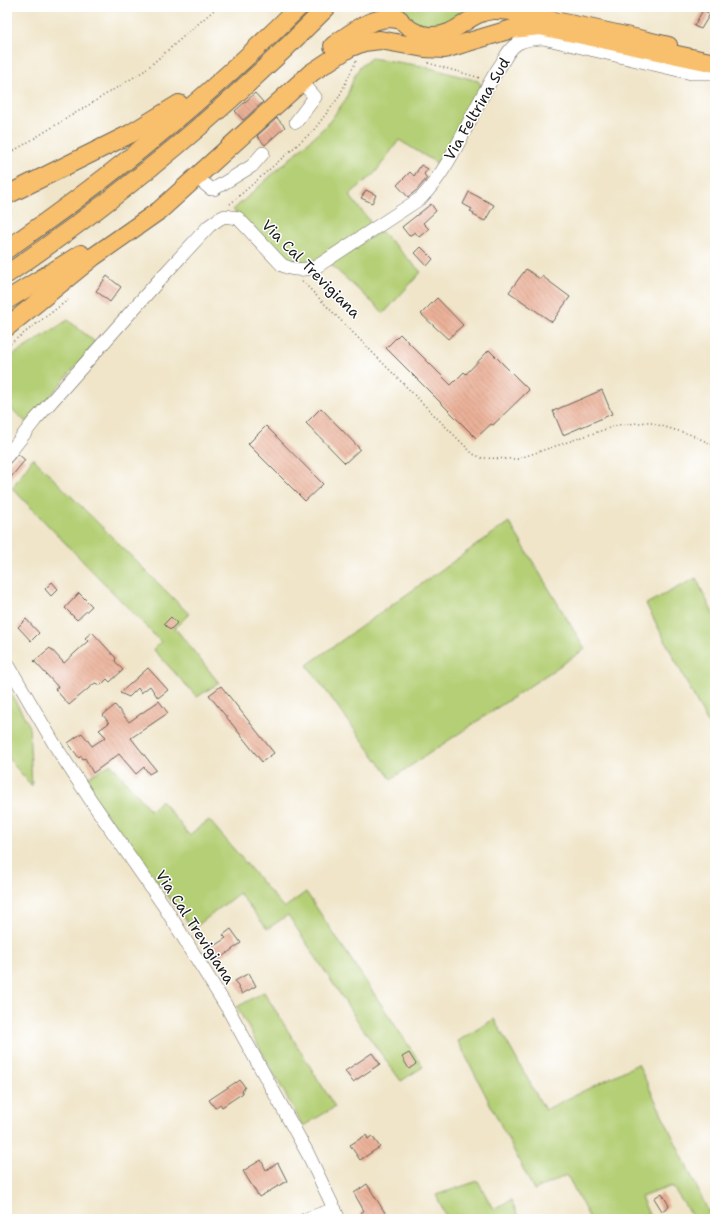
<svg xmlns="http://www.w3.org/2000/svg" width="722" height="1226" font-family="'Shantell Sans',sans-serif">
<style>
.grass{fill:#b4cf75;stroke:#687648}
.building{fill:url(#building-back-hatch)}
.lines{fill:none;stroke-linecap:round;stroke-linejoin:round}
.minor-casing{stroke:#666259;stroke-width:14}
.major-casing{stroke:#666259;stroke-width:18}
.highway-casing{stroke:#666259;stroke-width:20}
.path{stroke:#666259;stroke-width:1.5;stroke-dasharray:1 3;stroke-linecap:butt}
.minor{stroke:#fff;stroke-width:13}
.major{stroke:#f8bf6c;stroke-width:16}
.highway{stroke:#f8bf6c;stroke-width:18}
.labels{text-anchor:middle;stroke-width:3;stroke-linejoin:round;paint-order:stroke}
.street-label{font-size:15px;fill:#1c1c1c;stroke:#fff}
</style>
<defs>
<pattern id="building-back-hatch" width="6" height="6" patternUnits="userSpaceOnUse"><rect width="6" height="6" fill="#eab098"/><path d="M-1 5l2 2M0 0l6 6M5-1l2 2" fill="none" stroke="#c89782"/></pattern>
</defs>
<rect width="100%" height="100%" fill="#fff"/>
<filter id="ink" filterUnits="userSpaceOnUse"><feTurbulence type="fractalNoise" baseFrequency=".025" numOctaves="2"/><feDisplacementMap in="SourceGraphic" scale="8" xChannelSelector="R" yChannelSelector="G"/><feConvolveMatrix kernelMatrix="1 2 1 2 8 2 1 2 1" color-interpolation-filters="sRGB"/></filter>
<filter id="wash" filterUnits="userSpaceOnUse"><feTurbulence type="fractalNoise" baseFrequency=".012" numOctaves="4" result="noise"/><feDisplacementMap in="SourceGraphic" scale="16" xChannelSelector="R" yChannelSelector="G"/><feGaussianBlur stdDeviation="0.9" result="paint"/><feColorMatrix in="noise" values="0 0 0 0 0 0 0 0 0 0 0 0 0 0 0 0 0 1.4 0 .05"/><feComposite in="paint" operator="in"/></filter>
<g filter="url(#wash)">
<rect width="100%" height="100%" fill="#f0e5c9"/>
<g class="grass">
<path d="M403 7H465C450 27 416 34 403 7Z"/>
<path d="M371 58 422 66 478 81 481 84V88L440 165 399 140 375 173 349 195 373 225 311 264 296 266 287 262 233 210 327 125 346 99 354 77 360 67Z"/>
<path d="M381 231 421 272 384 313 329 263Z"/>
<path d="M68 320 96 343 27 423 7 405V359Z"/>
<path d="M33 458 189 614 175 628 219 683 197 697 153 649 161 642 12 488Z"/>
<path d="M509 522 585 649 391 779 307 665Z"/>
<path d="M696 578 715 618V737L646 604Z"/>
<path d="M7 687 29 725 32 786 7 757Z"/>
<path d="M111 764 151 811 161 800 189 835 209 820 284 908 306 892 423 1067 401 1081 363 1029 288 915 267 929 239 893 193 929 81 781Z"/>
<path d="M264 992 335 1107 303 1126 237 1007Z"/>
<path d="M494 1019 545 1110 638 1064 711 1217 694 1219 672 1186 641 1197 651 1219H590L567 1175 534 1190 458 1041Z"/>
<path d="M478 1181 493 1209 511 1200 520 1219H447L436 1195Z"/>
</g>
<g id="blocks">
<g class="building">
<path d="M703 10 710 14 701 29 694 26Z"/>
<path d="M255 93 263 102 243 120 235 111Z"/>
<path d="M277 118 285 127 265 145 257 136Z"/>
<path d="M421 165 428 169 424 174 427 178 417 190 408 197 397 185 410 172 414 176Z"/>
<path d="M366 190 376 195 372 203 361 198Z"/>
<path d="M469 192 494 205 485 221 473 215 474 213 470 211 472 209 463 204Z"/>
<path d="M431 204 436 211 423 223 429 229 419 237 415 232 409 236 402 227Z"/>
<path d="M421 247 433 259 427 266 415 253Z"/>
<path d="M526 269 540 279 542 276 570 297 552 322 509 292Z"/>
<path d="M107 276 121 287 110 302 96 291Z"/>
<path d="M437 298 463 325 448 339 421 314Z"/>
<path d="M400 334 451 385 464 372 466 374 489 350 529 390 493 425 491 424 476 438 386 348Z"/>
<path d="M602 390 612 414 563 435 553 411Z"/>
<path d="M321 408 360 449 345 463 306 423Z"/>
<path d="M266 426 323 484 305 501 248 444Z"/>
<path d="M18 454 25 460 7 482V466Z"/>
<path d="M52 582 58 589 51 596 45 589Z"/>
<path d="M79 593 92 606 77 620 65 608Z"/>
<path d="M171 617 177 623 170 630 164 624Z"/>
<path d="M26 619 39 633 31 641 18 627Z"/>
<path d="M92 632 116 658 115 661 123 670 110 682 107 679 101 685 95 683 69 705 55 689 58 687 34 661 50 648 64 663 88 641 85 638Z"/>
<path d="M148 668 168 690 158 698 150 686 141 693 138 688 129 697 120 693Z"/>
<path d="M221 686 274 753 262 762 209 695Z"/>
<path d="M159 701 168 713 131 738 156 770 149 774 144 767 136 774 119 754 93 773 85 758 83 759 81 756 79 758 68 743 82 733 92 746 106 737 99 730 109 723 103 715 115 705 129 722Z"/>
<path d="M231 929 241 943 219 959 211 948 226 938 223 935Z"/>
<path d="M249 973 256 986 242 994 235 981Z"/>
<path d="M372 1053 380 1064 353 1082 345 1071Z"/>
<path d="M409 1053 416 1064 409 1069 402 1057Z"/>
<path d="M240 1080 245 1087 242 1091 243 1093 222 1107 220 1104 215 1108 209 1100 236 1082V1083Z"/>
<path d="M366 1135 368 1139 372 1136 380 1147 360 1160 350 1145Z"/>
<path d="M261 1160 266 1170 278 1163 287 1181 259 1197 243 1171Z"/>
<path d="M367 1184 389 1219H362L360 1213 364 1211 354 1193Z"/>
<path d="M662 1193 669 1206 662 1211 654 1198Z"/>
</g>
</g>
</g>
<g filter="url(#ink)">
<use href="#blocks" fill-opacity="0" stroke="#666259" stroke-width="1"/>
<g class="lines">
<g class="minor-casing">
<g id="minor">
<path d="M296 122 315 97 301 81"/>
<path d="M196 177 211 189H214L252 166 263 153"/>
<path d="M7 456 35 420 161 278 209 226 219 219 225 216 238 218 282 265C294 271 303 270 316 267L421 198C456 162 472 107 500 66 504 60 508 51 514 46 521 39 533 39 543 38L691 73H715"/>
<path d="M7 663 56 747 92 802 164 906 228 1009 308 1154 339 1219"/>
<path d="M306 1219 335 1209"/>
</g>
</g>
<g class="major-casing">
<path id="major" d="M392 7C397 21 413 34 429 35 458 37 467 13 493 11 509 10 527 15 544 18 586 26 627 35 669 45"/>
</g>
<g class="highway-casing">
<g id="highway">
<path d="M333 46C350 33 378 12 400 20"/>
<path d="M7 195 130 134 179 104"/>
<path d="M7 249C111 178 209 96 299 7"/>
<path d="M7 274C122 196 230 106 327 7"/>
<path d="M7 300 81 254"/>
<path d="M7 327 93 257 160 210 311 73 349 48 364 42 380 40 424 48 445 49 512 29 540 26 715 63"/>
</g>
</g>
<g class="path">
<path d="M428 63 480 78"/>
<path d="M7 155 144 71 214 10"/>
<path d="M230 204 313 131 339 97 356 61"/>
<path d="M302 281 440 421 473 454 482 458 517 459 618 425 648 422 692 435 715 446"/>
<path d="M7 346 68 300"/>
</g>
<use href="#minor" class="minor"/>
<use href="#major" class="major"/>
<use href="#highway" class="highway"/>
</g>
</g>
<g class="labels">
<g class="street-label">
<text transform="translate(477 109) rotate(-60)" y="5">Via Feltrina Sud</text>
<text transform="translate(311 269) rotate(45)" y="5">Via Cal Trevigiana</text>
<text transform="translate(195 927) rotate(57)" y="5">Via Cal Trevigiana</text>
</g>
</g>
<rect width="722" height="1226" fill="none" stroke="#fff" stroke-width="24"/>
</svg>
